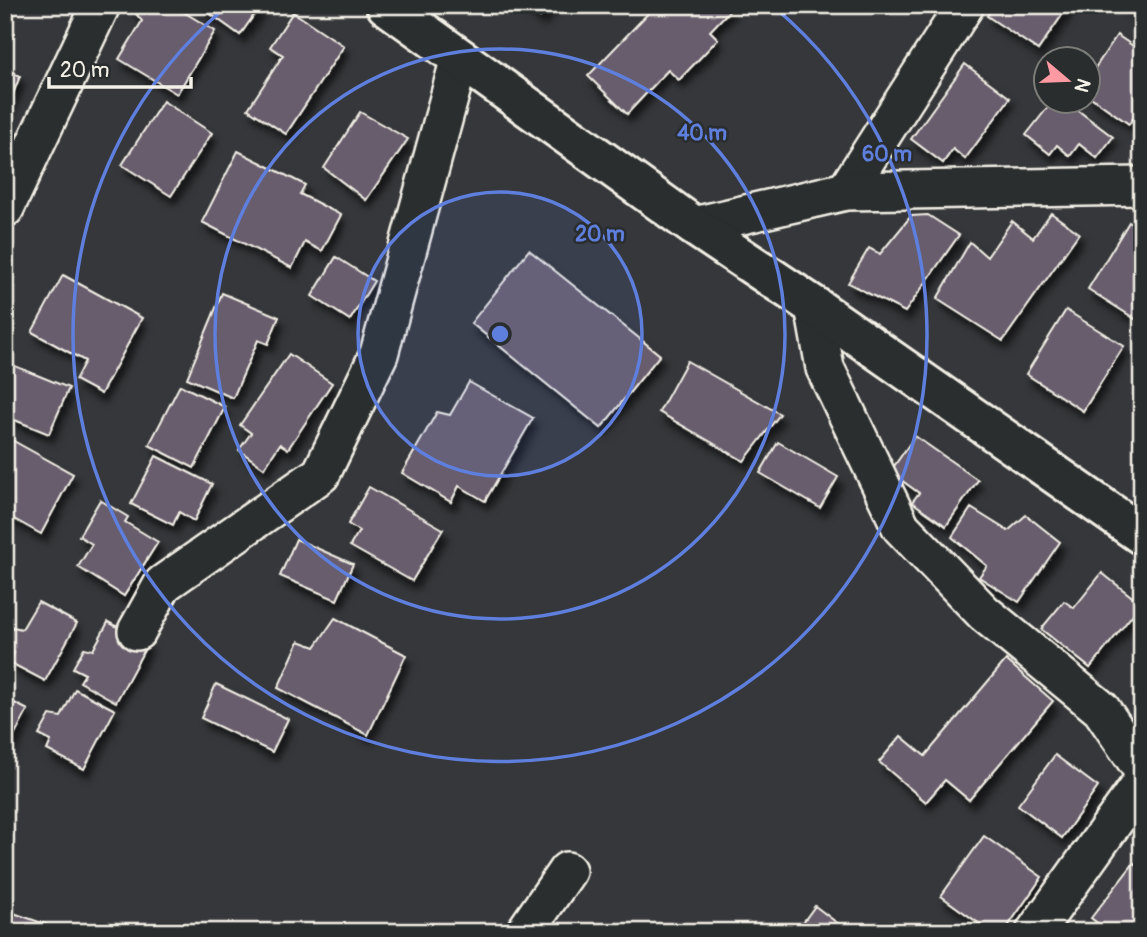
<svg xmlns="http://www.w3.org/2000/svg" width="1147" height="937" font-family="Pangolin,sans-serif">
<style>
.building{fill:#685d6c;stroke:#f4f1e8;stroke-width:2;filter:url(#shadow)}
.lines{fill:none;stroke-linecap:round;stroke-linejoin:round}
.minor-casing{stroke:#f4f1e8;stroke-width:42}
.tertiary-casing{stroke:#f4f1e8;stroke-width:44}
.minor{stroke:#2a2d2e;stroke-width:37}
.tertiary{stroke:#2a2d2e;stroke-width:38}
.ring{fill:none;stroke:#5e7fdd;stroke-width:3.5}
.centre{fill:#5e7fdd;stroke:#2a2d2e;stroke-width:3.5}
.ring-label{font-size:21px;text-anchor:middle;font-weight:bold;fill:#5e7fdd;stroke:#2a2d2e;stroke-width:5;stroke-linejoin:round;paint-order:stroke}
</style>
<defs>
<filter id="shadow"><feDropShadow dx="4.5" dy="8" stdDeviation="3.5" flood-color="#0009"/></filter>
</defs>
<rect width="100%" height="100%" fill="#36373a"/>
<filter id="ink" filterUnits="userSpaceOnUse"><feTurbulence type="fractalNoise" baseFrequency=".0143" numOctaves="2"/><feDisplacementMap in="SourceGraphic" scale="14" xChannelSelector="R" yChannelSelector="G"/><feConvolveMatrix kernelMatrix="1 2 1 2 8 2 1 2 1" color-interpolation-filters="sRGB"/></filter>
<g filter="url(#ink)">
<g class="building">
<path d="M129 5H172L215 31 177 94 119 59 142 21Z"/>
<path d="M198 5H261L240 35Z"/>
<path d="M523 5H552L540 17Z"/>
<path d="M656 5H729L732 8 710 31 718 39 679 80 668 70 627 114 588 76Z"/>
<path d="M994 5H1069L1038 50 987 16Z"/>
<path d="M1123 5H1142V19Z"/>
<path d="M293 12 344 46 286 134 248 109 283 55 270 47Z"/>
<path d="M1117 35 1142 52V106L1129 124 1088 95V62L1095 68Z"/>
<path d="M965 64 1010 98 965 159 953 149 943 163 911 139Z"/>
<path d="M5 70 20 76 5 114Z"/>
<path d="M163 101 212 133 171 196 122 165Z"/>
<path d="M1052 102H1067L1113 137 1097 158 1079 144 1070 156 1057 145 1050 154 1026 135Z"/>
<path d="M360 112 408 139 366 200 324 168Z"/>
<path d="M238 151 305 185 300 194 341 215 322 251 305 242 292 268 202 222Z"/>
<path d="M1051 213 1079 233 1003 341 937 299 970 242 987 257 1012 221 1033 238Z"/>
<path d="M928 215 959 235 905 312 848 283 869 248 880 254 911 216Z"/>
<path d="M1129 222 1142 230V319L1140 322 1088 289Z"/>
<path d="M529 250 660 355 601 428 471 323Z"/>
<path d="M336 257 374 281 350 320 312 296Z"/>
<path d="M63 275 142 318 101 394 75 380 85 361 32 332Z"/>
<path d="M222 293 279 317 268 344 258 340 233 398 187 378Z"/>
<path d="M1066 310 1124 346 1083 411 1026 374Z"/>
<path d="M289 354 332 383 288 449 280 444 264 468 239 450 251 433 240 425Z"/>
<path d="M687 361 780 414 744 461 659 412Z"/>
<path d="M5 362 69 388 49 434 5 416Z"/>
<path d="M469 382 533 418 485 501 459 486 451 502 402 473 437 412 450 415Z"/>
<path d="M180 385 225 407 194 468 149 445Z"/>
<path d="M915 436 978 480 946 526 912 502 919 493 890 472Z"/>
<path d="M10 439 73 474 41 534 5 514V448Z"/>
<path d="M778 442 838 477 820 508 760 473Z"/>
<path d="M156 456 212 484 194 521 179 512 173 525 131 504Z"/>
<path d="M369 487 443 529 412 581 350 546 359 531 348 524Z"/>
<path d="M100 500 128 517 125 522 158 542 124 596 78 567 92 544 79 536Z"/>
<path d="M971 508 1008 531 1026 515 1060 542 1019 602 979 577 987 566 952 537Z"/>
<path d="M296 539 353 564 337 600 280 576Z"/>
<path d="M1102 573 1141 604 1090 668 1041 629 1064 601 1074 608Z"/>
<path d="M38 602 77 623 45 681 9 662 14 653 5 649V641L13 627 22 629Z"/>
<path d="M335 618 406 655 368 735 278 688 299 641 315 647Z"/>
<path d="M108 622 148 643 116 702 80 682 85 674 73 668 84 648 93 650Z"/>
<path d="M1006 660 1053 701 969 800 945 780 926 802 879 762 901 736 925 756Z"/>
<path d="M216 684 288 719 272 752 201 718Z"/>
<path d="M75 689 115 710 84 769 47 750 51 741 39 735 50 715 61 717Z"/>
<path d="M5 698 28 710 5 753Z"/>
<path d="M1055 755 1098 787 1062 838 1018 805Z"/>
<path d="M984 836 1042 877 1004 932H991L941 896Z"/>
<path d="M1134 863 1142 869V932H1109L1091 918Z"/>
<path d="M815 906 849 932H796Z"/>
<path d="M5 910 48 925 45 932H5Z"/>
</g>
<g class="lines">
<g class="minor-casing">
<g id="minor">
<path d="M846 191 965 5"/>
<path d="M5 208 101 5"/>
<path d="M694 226 846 191 1142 186"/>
<path d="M814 306 825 368 901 527 984 613 1101 709 1142 769"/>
<path d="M137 631 163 584 321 474 379 354 460 58"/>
<path d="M525 932 567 871"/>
<path d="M1035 932 1142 782"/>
</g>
</g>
<g class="tertiary-casing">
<path id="tertiary" d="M386 5 694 226 814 306 1142 535"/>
</g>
<use href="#minor" class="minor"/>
<use href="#tertiary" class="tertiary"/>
</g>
</g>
<circle cx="500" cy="334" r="142" fill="#5e7fdd" fill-opacity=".12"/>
<g class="ring">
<circle cx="500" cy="334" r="142"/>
<circle cx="500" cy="334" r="285"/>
<path d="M774 7A427 427 0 1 1 226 7"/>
</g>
<circle cx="500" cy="334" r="10" class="centre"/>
<g class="ring-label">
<text x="702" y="140">40 m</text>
<text x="887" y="161">60 m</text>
<text x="600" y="241">20 m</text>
</g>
<rect width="1147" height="937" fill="none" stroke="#2a2d2e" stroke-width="28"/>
<rect x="14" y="14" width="1119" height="909" fill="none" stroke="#f4f1e8" stroke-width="2.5" filter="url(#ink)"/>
<g transform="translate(1067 80) rotate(109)"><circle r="33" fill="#2a2d2e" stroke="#7b7b78" stroke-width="2"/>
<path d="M0-5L12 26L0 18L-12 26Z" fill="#ff9aa2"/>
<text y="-10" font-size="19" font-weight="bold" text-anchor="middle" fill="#f4f1e8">N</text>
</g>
<path d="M49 77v10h142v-10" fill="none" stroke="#f4f1e8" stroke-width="3.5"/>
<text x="60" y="77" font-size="21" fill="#f4f1e8" stroke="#2a2d2e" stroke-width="5" paint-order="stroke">20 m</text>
</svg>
